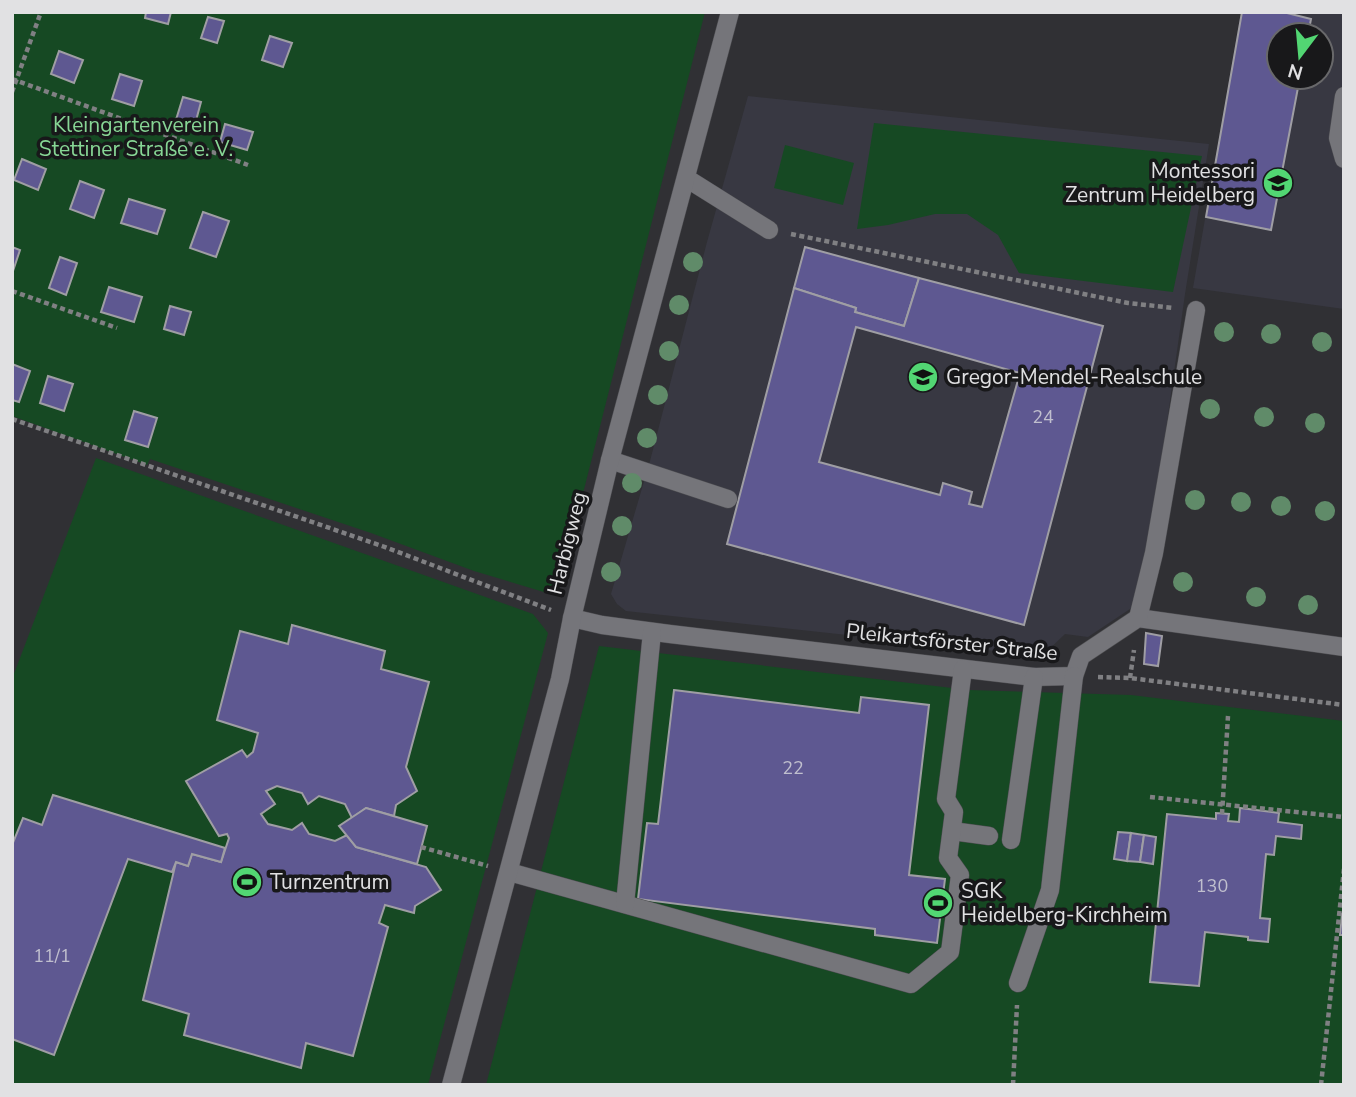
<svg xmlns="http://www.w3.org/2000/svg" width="1356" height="1097" font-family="'Nunito Sans',sans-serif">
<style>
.built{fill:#383842;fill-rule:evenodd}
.green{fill:#164923}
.building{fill:#5e5891;stroke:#9f9ea4;stroke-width:2;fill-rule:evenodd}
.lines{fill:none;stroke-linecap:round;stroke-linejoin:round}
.minor-casing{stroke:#4c4c50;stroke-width:19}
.path{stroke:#808083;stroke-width:4.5;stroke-dasharray:5 3.5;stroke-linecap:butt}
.minor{stroke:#75757a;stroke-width:18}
.tree{fill:#608b69}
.labels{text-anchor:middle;stroke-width:7;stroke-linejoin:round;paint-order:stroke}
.number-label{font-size:18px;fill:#c0bfce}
.park-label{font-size:21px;fill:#87d695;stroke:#18181a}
.poi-label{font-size:21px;fill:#e1e1e3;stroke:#18181a;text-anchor:start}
.street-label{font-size:21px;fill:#e1e1e3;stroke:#18181a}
</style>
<rect width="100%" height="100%" fill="#303034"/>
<g class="built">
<path d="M1241 12H1344V309L1193 288ZM1279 35H1321V77H1279Z"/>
<path d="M748 96 1209 144 1185 294 1142 601 1088 637 1065 634 1042 656 626 611 617 604 611 594 650 461 707 242Z"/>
</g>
<g class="green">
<path d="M12 12H705L557 596 474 571 371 533 150 459 147 465 12 416Z"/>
<path d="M874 123 1202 156 1173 292 1019 273 998 235 967 214H935L888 225 857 229Z"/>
<path d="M785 145 854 163 843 205 774 188Z"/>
<path d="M96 458 533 614 548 633 428 1085H12V679Z"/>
<path d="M599 646 969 690 1131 695 1344 721V1085H486Z"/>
</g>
<g class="building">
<path d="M146 12H171L168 24 145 18Z"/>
<path d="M1242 12H1283L1311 19 1308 35H1279V77H1300L1271 230 1206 217Z"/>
<path d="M208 17 224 21 217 43 201 38Z"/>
<path d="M270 36 292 43 283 67 262 60Z"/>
<path d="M59 51 83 60 74 83 51 74Z"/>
<path d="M120 74 142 81 134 106 112 99Z"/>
<path d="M183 97 201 102 194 128 175 123Z"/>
<path d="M225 124 253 132 247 150 220 142Z"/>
<path d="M22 159 46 169 38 190 14 180Z"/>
<path d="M80 181 104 190 94 218 70 209Z"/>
<path d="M129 199 165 210 157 234 121 223Z"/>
<path d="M203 212 229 221 216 257 190 248Z"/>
<path d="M12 247 20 250 12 274Z"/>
<path d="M805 247 919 278 904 326 855 312 856 308 794 288Z"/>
<path d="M60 257 77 263 66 295 49 288Z"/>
<path d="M919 278 1103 326 1024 625 727 544 794 288 856 308 855 312 904 326ZM856 327 1020 373 982 507 969 504 972 492 943 483 940 495 819 462Z"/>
<path d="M109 287 142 297 134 322 101 312Z"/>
<path d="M170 306 191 312 184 335 164 329Z"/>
<path d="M12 364 30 371 19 402 12 400Z"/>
<path d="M48 376 73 384 64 411 40 403Z"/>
<path d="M134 411 157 418 148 447 125 440Z"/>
<path d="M292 625 385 651 381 669 429 682 406 767 417 791 396 805 394 816 366 808 352 818 345 804 319 796 308 804 302 793 277 786 266 791 275 804 261 814 268 824 292 830 302 823 309 834 335 841 347 835 356 847 426 867 441 890 415 906 414 913 385 905 379 923 388 927 353 1056 306 1043 301 1068 184 1035 189 1014 143 1000 176 862 188 866 192 854 221 862 229 838 227 834 219 836 186 781 242 750 247 757 253 752 258 733 217 720 240 631 288 644Z"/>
<path d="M1146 633 1162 636 1158 666 1144 664Z"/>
<path d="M674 690 859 713 861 697 929 705 909 875 945 879 937 943 875 935V929L638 899 647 823 658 824Z"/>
<path d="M53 795 225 848 221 862 192 854 188 866 176 862 172 872 128 859 54 1055 12 1039V845L23 818 42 825Z"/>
<path d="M366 808 427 826 417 864 356 847 339 826Z"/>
<path d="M1240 808 1279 813 1278 822 1302 825 1301 839 1276 836 1274 855 1266 854 1260 918 1270 919 1268 942 1248 940V937L1205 932 1199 986 1150 982 1167 814 1216 819V813L1229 814 1228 821 1239 822Z"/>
<path d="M1118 832 1131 833 1127 861 1114 859Z"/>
<path d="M1131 833 1144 835 1140 862 1127 861Z"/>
<path d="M1144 835 1156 837 1153 864 1140 862Z"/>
<path d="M1342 914 1344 915V935H1340Z"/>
</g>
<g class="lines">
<g class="minor-casing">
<g id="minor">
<path d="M1344 96 1338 138 1344 159"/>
<path d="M686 178 769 230"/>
<path d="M610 460 728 499"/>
<path d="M572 618 602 625 670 634 1034 677 1074 676 1081 656 1138 618 1344 647"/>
<path d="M1138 618 1154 553 1196 310"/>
<path d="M952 831 989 836"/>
<path d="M1011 840 1034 677"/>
<path d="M509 872 911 984 950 952 960 875 948 858 954 812 946 799 963 669"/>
<path d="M625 904 652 632"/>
<path d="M1018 983 1050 890 1074 676"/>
<path d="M451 1085 560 679 572 618 610 460 730 12"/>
</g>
</g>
<g class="path">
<path d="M12 79 248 165"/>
<path d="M12 92 41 12"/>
<path d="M791 234 1128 303 1174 308"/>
<path d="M12 291 117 328"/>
<path d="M12 419 382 546 551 610"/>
<path d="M1098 677 1130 678 1344 705"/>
<path d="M1130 678 1134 650"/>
<path d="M1150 797 1344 817"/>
<path d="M1222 814 1228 716"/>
<path d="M421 847 488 866"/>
<path d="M1013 1085 1017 1005"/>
<path d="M1321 1085 1344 869"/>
</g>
<use href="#minor" class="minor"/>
</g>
<g class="tree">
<circle cx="693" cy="262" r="10"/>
<circle cx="679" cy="305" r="10"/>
<circle cx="1224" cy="332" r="10"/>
<circle cx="1271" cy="334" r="10"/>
<circle cx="1322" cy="342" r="10"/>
<circle cx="669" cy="351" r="10"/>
<circle cx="658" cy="395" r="10"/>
<circle cx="1210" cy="409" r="10"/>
<circle cx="1264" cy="417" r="10"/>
<circle cx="1315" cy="423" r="10"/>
<circle cx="647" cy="438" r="10"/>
<circle cx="632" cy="483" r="10"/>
<circle cx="1195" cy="500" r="10"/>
<circle cx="1241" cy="502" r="10"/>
<circle cx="1281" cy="506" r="10"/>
<circle cx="1325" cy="511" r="10"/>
<circle cx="622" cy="526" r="10"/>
<circle cx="611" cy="572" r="10"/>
<circle cx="1183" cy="582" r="10"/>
<circle cx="1256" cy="597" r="10"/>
<circle cx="1308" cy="605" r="10"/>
</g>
<defs>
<g id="school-disc" transform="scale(1.575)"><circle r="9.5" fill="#52d673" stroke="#18181a"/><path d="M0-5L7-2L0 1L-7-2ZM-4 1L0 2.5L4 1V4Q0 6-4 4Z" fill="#111"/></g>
<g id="stadium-disc" transform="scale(1.575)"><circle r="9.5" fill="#52d673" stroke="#18181a"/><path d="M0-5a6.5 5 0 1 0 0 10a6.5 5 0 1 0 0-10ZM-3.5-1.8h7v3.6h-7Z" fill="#111"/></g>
</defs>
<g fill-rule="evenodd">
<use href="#school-disc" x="1278" y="183"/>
<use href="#school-disc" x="923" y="377"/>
<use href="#stadium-disc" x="247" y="882"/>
<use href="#stadium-disc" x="938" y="903"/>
</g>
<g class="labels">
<g class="number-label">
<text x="1043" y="423">24</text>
<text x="793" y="774">22</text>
<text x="1212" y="892">130</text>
<text x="52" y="962">11/1</text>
</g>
<g class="park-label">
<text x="136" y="132">Kleingartenverein<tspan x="136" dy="24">Stettiner Straße e. V.</tspan></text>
</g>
<g class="poi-label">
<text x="1255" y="178" text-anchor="end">Montessori<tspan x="1255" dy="24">Zentrum Heidelberg</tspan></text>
<text x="946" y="384">Gregor-Mendel-Realschule</text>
<text x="270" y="889">Turnzentrum</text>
<text x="961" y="898">SGK<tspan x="961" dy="24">Heidelberg-Kirchheim</tspan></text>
</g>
<g class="street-label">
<text transform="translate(567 543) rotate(-76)" y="7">Harbigweg</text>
<text transform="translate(952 642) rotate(6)" y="7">Pleikartsförster Straße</text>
</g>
</g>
<rect width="1356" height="1097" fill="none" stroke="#e1e1e3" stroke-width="28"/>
<g transform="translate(1300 56) rotate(196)"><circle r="33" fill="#18181a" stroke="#68686a" stroke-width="2"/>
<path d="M0-5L12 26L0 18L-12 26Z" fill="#52d673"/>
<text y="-10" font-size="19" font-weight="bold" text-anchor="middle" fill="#e1e1e3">N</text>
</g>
</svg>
